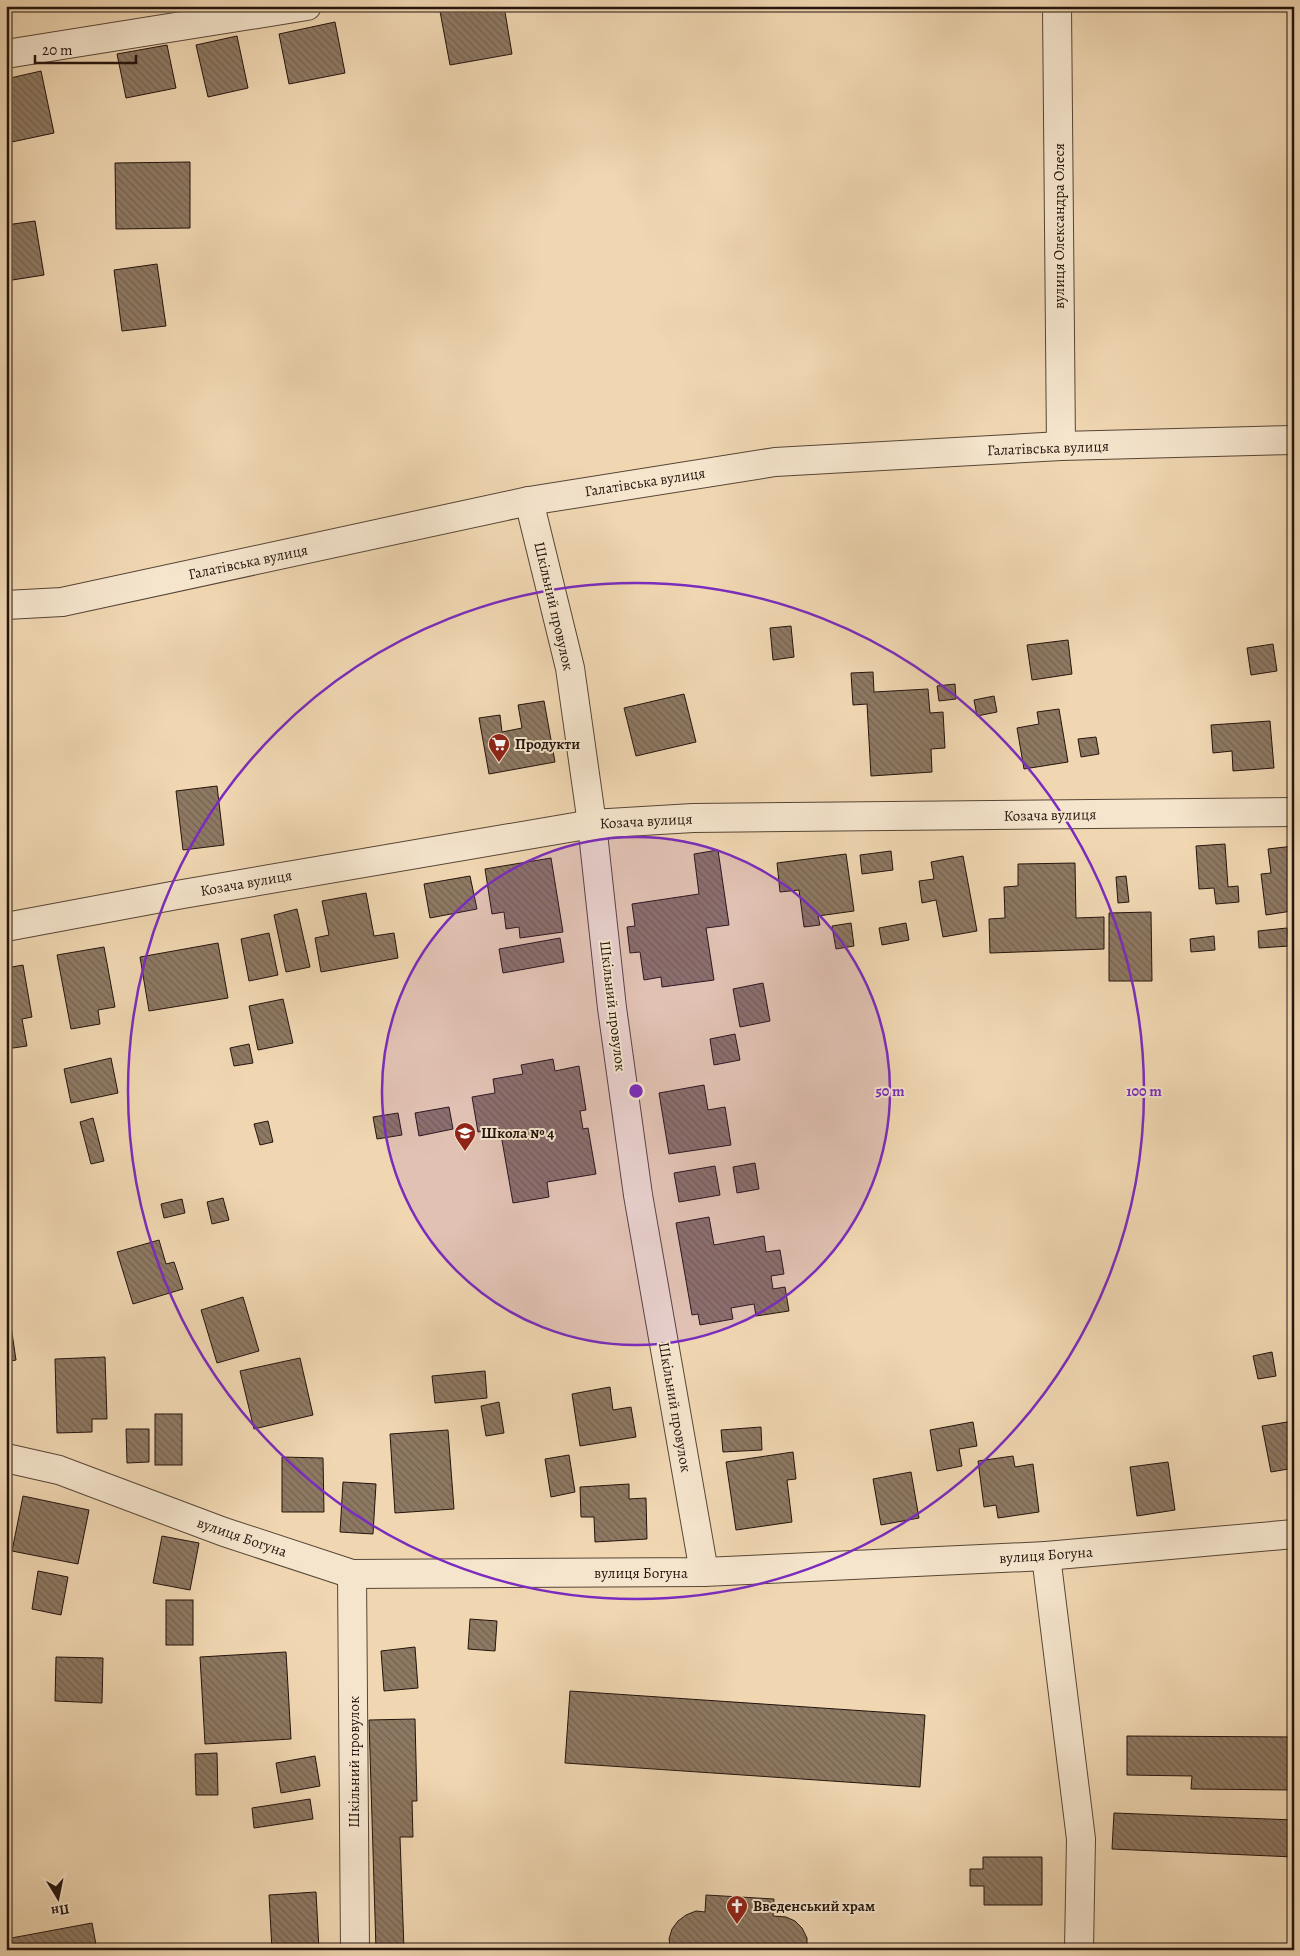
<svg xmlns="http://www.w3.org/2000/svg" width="1300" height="1956" font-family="Alegreya,serif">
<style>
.building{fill:url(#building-back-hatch);stroke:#24140d}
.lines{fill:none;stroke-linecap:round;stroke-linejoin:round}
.minor-casing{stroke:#574536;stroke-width:30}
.minor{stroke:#f5e5cd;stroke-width:28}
.ring{fill:none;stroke:#7b2cbf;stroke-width:2.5}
.labels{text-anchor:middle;stroke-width:4;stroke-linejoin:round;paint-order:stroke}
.street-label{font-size:15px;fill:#24140d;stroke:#f5e5cd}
.poi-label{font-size:15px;font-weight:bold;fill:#24140d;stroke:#f5e5cd;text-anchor:start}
.centre{fill:#7b2cbf;stroke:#f5e5cd;stroke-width:2.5}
.ring-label{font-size:15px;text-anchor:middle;font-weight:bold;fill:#7b2cbf;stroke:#f5e5cd;stroke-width:4;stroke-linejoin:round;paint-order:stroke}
</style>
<defs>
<pattern id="building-back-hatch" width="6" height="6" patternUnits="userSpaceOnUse" patternTransform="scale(1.25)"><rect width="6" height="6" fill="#8e7963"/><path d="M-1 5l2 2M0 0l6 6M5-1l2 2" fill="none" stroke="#746250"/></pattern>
</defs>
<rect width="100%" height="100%" fill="#f0d7b2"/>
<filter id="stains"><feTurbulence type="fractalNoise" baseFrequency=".004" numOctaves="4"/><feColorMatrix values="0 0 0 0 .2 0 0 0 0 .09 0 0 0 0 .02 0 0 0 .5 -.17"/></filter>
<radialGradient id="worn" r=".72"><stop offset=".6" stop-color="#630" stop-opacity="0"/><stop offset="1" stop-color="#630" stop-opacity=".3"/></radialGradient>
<g class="building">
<path d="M439 6H504L512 54 450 65Z"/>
<path d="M335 22 345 73 289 84 279 34Z"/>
<path d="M237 36 248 88 208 97 196 45Z"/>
<path d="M167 45 176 88 126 98 117 54Z"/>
<path d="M41 71 54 133 7 143 6 79Z"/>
<path d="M190 162V228L116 229 115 163Z"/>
<path d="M35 221 44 275 6 281V225Z"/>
<path d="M157 264 166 326 122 331 114 270Z"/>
<path d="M791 626 794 657 773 660 770 628Z"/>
<path d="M1068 640 1072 674 1032 680 1027 645Z"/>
<path d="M1273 644 1277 671 1251 675 1247 648Z"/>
<path d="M873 672 874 692 928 689 930 713 943 712 945 748 931 749 932 772 871 776 867 704 853 705 851 673Z"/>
<path d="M955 684 956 699 939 701 937 686Z"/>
<path d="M684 694 696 742 636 756 624 708Z"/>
<path d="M994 696 997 712 977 716 974 700Z"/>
<path d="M544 701 555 762 489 774 479 718 500 715 502 732 522 728 518 705Z"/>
<path d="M1059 709 1068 762 1024 769 1017 728 1039 724 1037 712Z"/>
<path d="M1270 721 1274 768 1233 771 1232 751 1213 753 1211 725Z"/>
<path d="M1096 737 1099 754 1081 757 1078 739Z"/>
<path d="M217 786 224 845 183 850 176 791Z"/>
<path d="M1225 844 1228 887 1238 886 1239 902 1216 904 1214 888 1199 889 1196 846Z"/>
<path d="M1294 846V905H1291L1292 911 1266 915 1261 874 1271 873 1268 849Z"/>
<path d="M718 850 729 925 706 928 714 980 662 987 661 977 644 980 640 952 630 953 627 927 635 926 632 904 699 894 694 854Z"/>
<path d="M891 851 893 870 862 874 860 855Z"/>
<path d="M846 854 854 911 818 916 820 925 804 927 799 890 780 892 777 863Z"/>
<path d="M963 856 977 931 943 937 936 900 922 903 919 881 934 879 931 862Z"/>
<path d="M551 858 563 932 520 938 519 927 506 929 504 912 492 914 485 869Z"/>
<path d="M1075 863 1076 918 1104 917V949L990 953 989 919 1005 918 1004 887 1018 886V864Z"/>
<path d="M470 876 477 909 430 918 424 884Z"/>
<path d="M1126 876 1129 902 1118 903 1116 877Z"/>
<path d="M366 893 374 936 394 933 398 958 321 972 315 938 329 935 322 901Z"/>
<path d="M297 909 310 967 286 972 274 915Z"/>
<path d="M1151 912 1152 981H1109V913Z"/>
<path d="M851 923 854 946 836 949 832 926Z"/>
<path d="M906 923 909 940 882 945 879 928Z"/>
<path d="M1287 928 1289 946 1259 948 1258 931Z"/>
<path d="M269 933 278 975 249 981 241 939Z"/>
<path d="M1214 936 1215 950 1191 952 1190 939Z"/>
<path d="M560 938 564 962 503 973 499 949Z"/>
<path d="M218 943 228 998 149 1011 140 957Z"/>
<path d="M104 947 115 1007 98 1010 100 1024 71 1029 57 955Z"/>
<path d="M23 965 32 1017 22 1019 27 1046 6 1049V968Z"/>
<path d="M763 983 770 1021 740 1027 733 989Z"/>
<path d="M283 999 293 1043 258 1050 249 1006Z"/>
<path d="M735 1034 740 1060 714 1065 710 1039Z"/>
<path d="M249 1044 253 1063 234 1066 230 1048Z"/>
<path d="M111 1058 118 1093 71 1103 64 1069Z"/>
<path d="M553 1059 555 1071 579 1066 586 1110 580 1111 583 1129 588 1128 596 1174 547 1182 549 1197 513 1203 500 1129 478 1132 472 1097 495 1093 493 1079 523 1074 521 1065Z"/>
<path d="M704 1085 708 1110 725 1107 731 1145 669 1154 659 1093Z"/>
<path d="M449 1107 453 1129 419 1136 415 1113Z"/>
<path d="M398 1113 402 1135 377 1139 373 1117Z"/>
<path d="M93 1118 104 1161 91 1164 80 1122Z"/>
<path d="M268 1121 273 1142 260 1145 254 1124Z"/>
<path d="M755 1163 759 1189 737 1193 733 1167Z"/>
<path d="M715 1166 720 1195 679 1202 674 1173Z"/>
<path d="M223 1198 229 1220 212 1224 207 1202Z"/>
<path d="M182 1199 185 1213 164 1218 161 1204Z"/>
<path d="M709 1217 714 1245 764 1236 766 1252 780 1250 784 1274 771 1276 773 1289 785 1287 789 1311 756 1316 754 1304 731 1308 733 1319 700 1325 698 1314 692 1315 676 1223Z"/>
<path d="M159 1240 166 1264 174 1262 183 1289 133 1304 117 1252Z"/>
<path d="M243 1297 259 1351 217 1363 201 1310Z"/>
<path d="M6 1306H8L16 1360 6 1362Z"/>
<path d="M1272 1352 1276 1376 1258 1379 1253 1356Z"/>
<path d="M105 1357 107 1419H92V1432L57 1433 55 1359Z"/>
<path d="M300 1358 313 1415 254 1429 240 1371Z"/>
<path d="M485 1371 487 1398 435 1403 432 1376Z"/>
<path d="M610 1387 613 1410 631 1407 636 1437 580 1446 572 1394Z"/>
<path d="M499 1402 504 1433 486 1436 481 1406Z"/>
<rect x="155" y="1414" width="27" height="51"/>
<path d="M1294 1421V1468L1271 1472 1262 1426Z"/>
<path d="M973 1422 977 1446 959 1449 962 1466 937 1471 930 1430Z"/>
<path d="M761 1427 762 1450 723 1452 721 1430Z"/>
<path d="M126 1429H149V1462L127 1463Z"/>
<path d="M448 1430 454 1509 395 1513 390 1434Z"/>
<path d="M793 1452 796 1479 787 1480 792 1522 736 1530 726 1462Z"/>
<path d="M569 1455 575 1492 551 1497 545 1459Z"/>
<path d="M1013 1456 1015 1467 1033 1464 1039 1512 998 1518 996 1505 984 1507 978 1461Z"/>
<path d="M282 1457 323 1458 324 1512H282Z"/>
<path d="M1168 1462 1175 1510 1137 1516 1130 1467Z"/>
<path d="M911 1472 919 1518 881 1525 873 1479Z"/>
<path d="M343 1482 376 1484 373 1534 340 1532Z"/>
<path d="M629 1484V1499L646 1498 647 1539 595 1542 594 1517H581L580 1487Z"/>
<path d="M23 1496 89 1510 78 1564 12 1551Z"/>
<path d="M162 1536 199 1543 190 1590 153 1583Z"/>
<path d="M38 1571 68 1577 61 1615 32 1609Z"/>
<rect x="166" y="1600" width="27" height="45"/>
<path d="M470 1619 497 1621 495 1651 468 1649Z"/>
<path d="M415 1647 418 1688 384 1691 381 1651Z"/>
<path d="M286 1652 291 1739 205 1744 200 1657Z"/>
<path d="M56 1657 103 1658 102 1703 55 1701Z"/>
<path d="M570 1691 925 1715 920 1787 565 1763Z"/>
<path d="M415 1719 417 1801H412L413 1837H400L404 1950H376L369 1720Z"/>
<path d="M1127 1736 1294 1737V1790L1191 1789 1192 1776 1127 1775Z"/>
<path d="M217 1753 218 1795H196L195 1754Z"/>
<path d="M315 1756 320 1786 281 1793 276 1763Z"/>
<path d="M310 1799 313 1819 254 1828 252 1808Z"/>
<path d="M1114 1813 1294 1820V1857L1112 1849Z"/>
<path d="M983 1857H1042V1905H984V1886H970V1869H983Z"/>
<path d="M316 1892 319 1950H272L269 1895Z"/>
<path d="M706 1895 774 1899 773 1916 786 1917 795 1921 802 1928 807 1938V1950H671L669 1939 672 1929 678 1921 686 1915 696 1911 705 1912Z"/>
<path d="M92 1923 97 1950H6V1939Z"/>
</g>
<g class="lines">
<g class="minor-casing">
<g id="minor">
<path d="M1057 6 1061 446"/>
<path d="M6 54 307 6"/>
<path d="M529 501 570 668 592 824 612 1008 638 1195 704 1572"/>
<path d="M6 605 62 602 529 501 775 462 1061 446 1294 440"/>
<path d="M6 927 177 895 592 824 693 818 1294 812"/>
<path d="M6 1458 59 1470 224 1532 352 1574 704 1572 1046 1556 1294 1534"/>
<path d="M1046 1556 1081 1839 1079 1950"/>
<path d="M352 1574 355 1950"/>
</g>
</g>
<use href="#minor" class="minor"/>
</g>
<circle cx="636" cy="1091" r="254" fill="#7b2cbf" fill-opacity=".12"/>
<g class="ring">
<circle cx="636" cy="1091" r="254"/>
<circle cx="636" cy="1091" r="508"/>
</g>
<defs>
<g id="supermarket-pin" transform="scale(1.125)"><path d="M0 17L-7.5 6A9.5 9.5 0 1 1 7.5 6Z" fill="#8f2418" stroke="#f5e5cd"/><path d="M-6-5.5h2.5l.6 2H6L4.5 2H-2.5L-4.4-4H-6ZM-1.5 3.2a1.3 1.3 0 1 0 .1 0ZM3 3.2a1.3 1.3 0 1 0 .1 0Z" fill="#fff"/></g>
<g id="school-pin" transform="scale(1.125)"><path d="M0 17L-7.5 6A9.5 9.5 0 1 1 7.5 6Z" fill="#8f2418" stroke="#f5e5cd"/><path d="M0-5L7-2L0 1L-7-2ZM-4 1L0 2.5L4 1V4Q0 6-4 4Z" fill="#fff"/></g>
<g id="church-pin" transform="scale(1.125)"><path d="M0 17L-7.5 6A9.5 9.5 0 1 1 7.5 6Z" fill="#8f2418" stroke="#f5e5cd"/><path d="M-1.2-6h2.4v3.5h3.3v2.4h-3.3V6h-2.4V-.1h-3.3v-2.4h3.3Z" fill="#fff"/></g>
</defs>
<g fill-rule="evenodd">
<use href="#supermarket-pin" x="499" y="744"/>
<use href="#school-pin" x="465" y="1133"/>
<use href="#church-pin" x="737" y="1906"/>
</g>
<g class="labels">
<g class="street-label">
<text transform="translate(1059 226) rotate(-90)" y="5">вулиця Олександра Олеся</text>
<text transform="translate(1048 448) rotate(-2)" y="5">Галатівська вулиця</text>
<text transform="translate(645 482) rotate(-9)" y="5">Галатівська вулиця</text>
<text transform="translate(248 562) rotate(-12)" y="5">Галатівська вулиця</text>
<text transform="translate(554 606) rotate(77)" y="5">Шкільний провулок</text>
<text transform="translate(1050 815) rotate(-1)" y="5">Козача вулиця</text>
<text transform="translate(646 821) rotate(-3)" y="5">Козача вулиця</text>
<text transform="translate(246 883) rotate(-10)" y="5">Козача вулиця</text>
<text transform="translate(613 1006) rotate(83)" y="5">Шкільний провулок</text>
<text transform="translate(675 1407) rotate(80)" y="5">Шкільний провулок</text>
<text transform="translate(242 1537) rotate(19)" y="5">вулиця Богуна</text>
<text transform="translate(1046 1555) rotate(-4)" y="5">вулиця Богуна</text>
<text x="641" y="1578">вулиця Богуна</text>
<text transform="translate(354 1762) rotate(-90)" y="5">Шкільний провулок</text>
</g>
<g class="poi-label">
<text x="515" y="749">Продукти</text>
<text x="481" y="1138">Школа № 4</text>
<text x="753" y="1911">Введенський храм</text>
</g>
</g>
<circle cx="636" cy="1091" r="8" class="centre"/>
<g class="ring-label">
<text x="890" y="1096">50 m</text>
<text x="1144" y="1096">100 m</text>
</g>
<rect width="1300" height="1956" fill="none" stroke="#f0d7b2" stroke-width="25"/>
<rect x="8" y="8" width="1285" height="1941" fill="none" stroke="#24140d" stroke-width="2.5"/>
<rect x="12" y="12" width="1275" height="1931" fill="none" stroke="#24140d"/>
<g transform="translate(58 1898) rotate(170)" stroke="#f5e5cd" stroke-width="4" paint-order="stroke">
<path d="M0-4L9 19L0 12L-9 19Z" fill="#24140d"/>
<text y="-8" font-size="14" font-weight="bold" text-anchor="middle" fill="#24140d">Пн</text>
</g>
<path d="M35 55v8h101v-8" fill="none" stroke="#24140d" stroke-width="2.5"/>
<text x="42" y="55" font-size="15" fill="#24140d" stroke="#f5e5cd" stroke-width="4" paint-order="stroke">20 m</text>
<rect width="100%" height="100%" filter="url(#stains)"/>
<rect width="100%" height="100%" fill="url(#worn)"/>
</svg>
